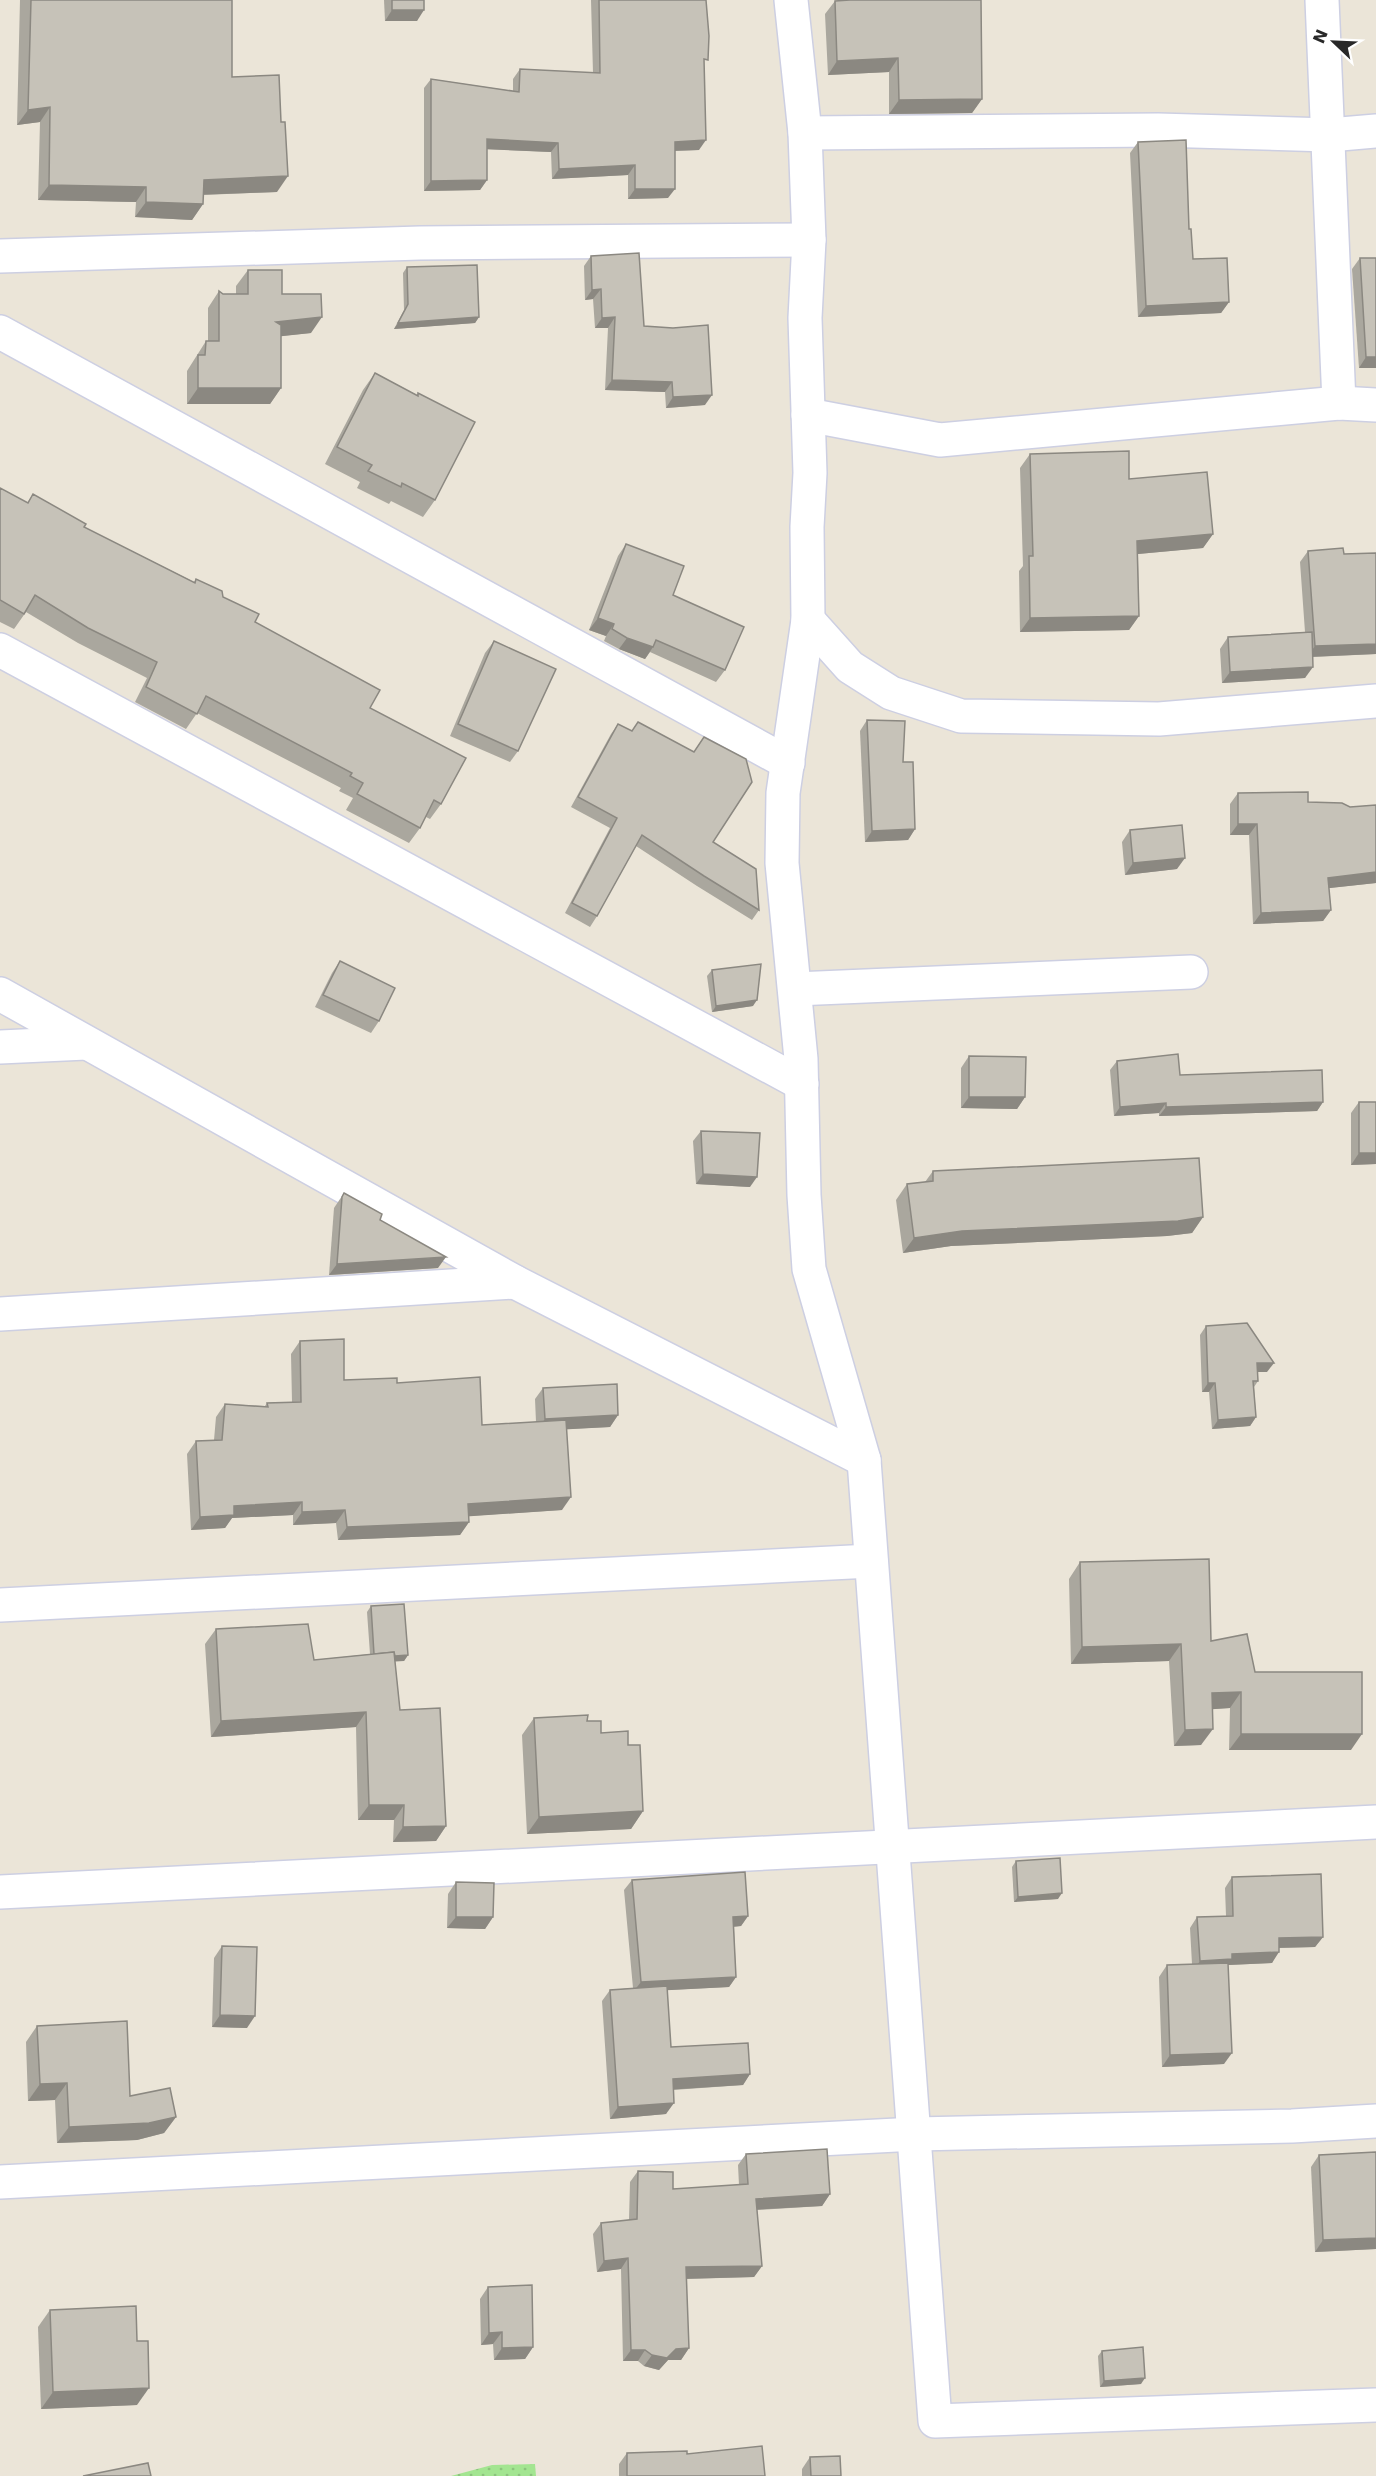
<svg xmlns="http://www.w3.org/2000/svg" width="1376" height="2476" font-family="'DejaVu Sans',sans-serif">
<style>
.grass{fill:url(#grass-dots)}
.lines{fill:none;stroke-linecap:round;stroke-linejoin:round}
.minor-casing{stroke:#cdcfe2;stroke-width:36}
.minor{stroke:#fff;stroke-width:33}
.wall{fill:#aaa79e}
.shaded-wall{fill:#8b8881}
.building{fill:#c6c2b8;stroke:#8b8881;stroke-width:1.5}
</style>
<defs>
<pattern id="grass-dots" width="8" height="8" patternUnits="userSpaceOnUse" patternTransform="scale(1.5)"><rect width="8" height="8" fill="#a3e591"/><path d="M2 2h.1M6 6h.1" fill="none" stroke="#8cc47d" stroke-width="1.8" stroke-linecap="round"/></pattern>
</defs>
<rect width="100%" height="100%" fill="#ebe5d8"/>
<path class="grass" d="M535 2464 536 2476H451L492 2465Z"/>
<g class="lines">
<g class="minor-casing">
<g id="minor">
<path d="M791 0 805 133 809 240 805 318 810 473 807 527 808 620 783 793 782 863 801 1059 804 1195 809 1269 864 1460 935 2421 1376 2405"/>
<path d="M1322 0 1339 403"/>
<path d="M805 133 1158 130 1329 135 1376 131"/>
<path d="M0 256 420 243 809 240"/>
<path d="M0 332 788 763"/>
<path d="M808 415 940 440 1339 403 1376 405"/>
<path d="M808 620 850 667 891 693 961 716 1159 719 1376 701"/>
<path d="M0 650 802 1084"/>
<path d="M795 989 1191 972"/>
<path d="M0 994 515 1282 864 1460"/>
<path d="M0 1047 86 1043"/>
<path d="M0 1314 515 1282"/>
<path d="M0 1605 871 1561"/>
<path d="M0 1892 1376 1822"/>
<path d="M0 2182 916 2134 1292 2126 1376 2121"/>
</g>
</g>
<use href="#minor" class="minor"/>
</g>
<g class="wall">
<path d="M20 0H232V77L277 192 203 195V204L192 220 135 217 136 202 38 200 40 122 17 125Z"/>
<path d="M384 0H424L417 21H385Z"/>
<path d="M591 0H706L704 65 699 150 675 151 668 198 628 199V175L552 179 551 152 487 149V180L480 190 424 191V88L431 79 513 91V79L520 69 593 73Z"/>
<path d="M835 1 982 99 972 113 889 114V72L828 75 825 14Z"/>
<path d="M1138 142 1189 229 1193 259 1229 302 1221 313 1138 317 1130 153Z"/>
<path d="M591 256 644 326 705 405 666 408 665 392 605 390 608 328H595L593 299 585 300 584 266Z"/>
<path d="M1360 258 1376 368H1359L1352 269Z"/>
<path d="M407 267 479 317 475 323 394 329 404 310 403 273Z"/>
<path d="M248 270 282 294 311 333 281 336V388L270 404H187V371L206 341H208V308L219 291 223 294H236V286Z"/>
<path d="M375 373 417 395 418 393 435 500 423 517 391 501 389 504 357 488 360 482 325 464 363 390Z"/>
<path d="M1030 454 1129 479 1213 534 1203 548 1138 554 1139 616 1129 630 1020 632 1019 571 1023 566 1020 468Z"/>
<path d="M0 488 27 503 33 494 84 527 194 582 196 579 223 597 255 622 370 708 441 804 430 819 426 817 420 828 409 843 346 810 353 798 339 791 341 788 197 713 186 729 135 702 147 678 78 643 26 612 14 629 0 622Z"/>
<path d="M626 544 673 595 725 670 716 682 650 652 645 659 619 649 604 641 606 636 589 630 618 556Z"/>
<path d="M1308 551 1344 554 1376 553V654L1313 657 1305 678 1222 683 1220 649 1228 637 1305 632 1300 562Z"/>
<path d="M494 641 518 751 510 762 450 736 485 653Z"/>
<path d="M867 720 903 762 915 829 908 840 865 842 860 731Z"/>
<path d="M638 722 694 752 704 737 713 842 759 910 752 920 697 886 636 846 597 916 590 927 565 913 610 828 571 807 611 734 618 724 632 731Z"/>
<path d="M1238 793 1350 807 1376 805V883L1329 888 1331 910 1323 921 1253 924 1249 835H1230V804Z"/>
<path d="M1130 830 1177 869 1125 875 1122 842Z"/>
<path d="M340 961 379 1021 371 1033 315 1007 332 973Z"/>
<path d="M712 970 753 1006 712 1012 707 976Z"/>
<path d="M969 1056 1025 1097 1017 1109 961 1108V1068Z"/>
<path d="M1117 1061 1180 1075 1323 1102 1317 1111 1159 1116V1113L1114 1116 1110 1070Z"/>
<path d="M1359 1102 1376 1164 1351 1165V1113Z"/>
<path d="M701 1131 750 1187 696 1184 693 1141Z"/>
<path d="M933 1171 1203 1217 1192 1233 1167 1236 951 1246 903 1253 896 1200 907 1184 925 1182Z"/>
<path d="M344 1193 380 1220 438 1268 329 1275 334 1208Z"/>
<path d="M1206 1326 1267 1372H1258V1381L1254 1387 1256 1417 1250 1426 1212 1429 1209 1392H1202L1200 1335Z"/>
<path d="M300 1341 344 1380 397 1383 482 1425 536 1422 535 1399 543 1388 618 1415 610 1427 567 1429 562 1510 469 1516V1522L460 1535 338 1540 336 1523 293 1525V1515L232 1518 225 1528 191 1530 187 1454 196 1441 214 1440 216 1417 225 1404 265 1406 267 1403 292 1402 291 1354Z"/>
<path d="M1080 1562 1211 1641 1255 1672 1351 1750H1229L1230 1708 1212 1709 1201 1745 1174 1746 1169 1661 1071 1664 1069 1579Z"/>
<path d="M371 1606 408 1655 404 1661H395L400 1710 446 1826 436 1841 393 1842 394 1820H358L356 1727 211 1737 205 1644 216 1629 314 1660 370 1654 367 1612Z"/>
<path d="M534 1718 587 1721 601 1733 628 1745 643 1811 631 1829 527 1834 522 1735Z"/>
<path d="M1016 1861 1058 1899 1014 1902 1012 1867Z"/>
<path d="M1232 1877 1323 1937 1315 1947 1279 1948 1272 1963 1228 1965 1224 2064 1162 2067 1159 1977 1167 1965 1192 1964 1190 1928 1197 1917 1226 1916 1225 1888Z"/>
<path d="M632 1880 748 1916 741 1926 734 1927 736 1977 729 1987 667 1990 671 2047 750 2074 743 2085 673 2090 666 2114 610 2119 602 2001 610 1990 633 1988 624 1890Z"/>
<path d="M456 1882 493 1917 485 1929 447 1928 448 1894Z"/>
<path d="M222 1946 247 2028 212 2027 214 1958Z"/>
<path d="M37 2026 130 2096 176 2117 164 2133 137 2140 57 2143 55 2100 28 2101 26 2042Z"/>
<path d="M1376 2152V2249L1315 2252 1311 2167 1319 2155Z"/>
<path d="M746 2154 830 2194 822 2206 757 2210 762 2266 754 2277 686 2279 689 2348 681 2360H668L659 2370 644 2366 638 2361H623L621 2269 597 2272 593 2234 601 2223 629 2220 630 2182 638 2171 673 2189 739 2185 738 2165Z"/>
<path d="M488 2287 533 2347 525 2359 494 2360 493 2344 481 2345 480 2299Z"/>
<path d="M50 2310 137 2405 41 2409 38 2327Z"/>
<path d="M1102 2351 1141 2384 1100 2387 1098 2356Z"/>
<path d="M627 2453 687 2454 765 2476H619V2464Z"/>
<path d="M810 2457 841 2476H802V2469Z"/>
</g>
<g class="shaded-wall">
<path d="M392 10H424L417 21H385Z"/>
<path d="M898 58 889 72 828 75 837 61Z"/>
<path d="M982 99 972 113 889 114 899 100Z"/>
<path d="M50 107 40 122 17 125 28 110Z"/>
<path d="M487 139 558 143 551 152 481 149Z"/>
<path d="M706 140 699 150 668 151 675 142Z"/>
<path d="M635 165 628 175 552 179 559 169Z"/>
<path d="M288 176 277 192 193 195 204 180Z"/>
<path d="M487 180 480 190 424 191 431 181Z"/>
<path d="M49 185 146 187 136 202 38 200Z"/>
<path d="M635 189H675L668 198 628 199Z"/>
<path d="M146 202 203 204 192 220 135 217Z"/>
<path d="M601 289 593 299 585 300 592 290Z"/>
<path d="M1229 302 1221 313 1138 317 1146 306Z"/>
<path d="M322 317 311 333 265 338 276 322Z"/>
<path d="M479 317 475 323 394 329 398 323Z"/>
<path d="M615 317 608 328H595L602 318Z"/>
<path d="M1366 357H1376V368H1359Z"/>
<path d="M612 380 672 382 665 392 605 390Z"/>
<path d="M198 388H281L270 404H187Z"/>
<path d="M712 395 705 405 666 408 673 397Z"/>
<path d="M1213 534 1203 548 1127 555 1137 541Z"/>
<path d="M1139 616 1129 630 1020 632 1030 618Z"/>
<path d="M598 618 614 624 606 636 589 630Z"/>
<path d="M627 638 653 647 645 659 619 649Z"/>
<path d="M1376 644V654L1307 657 1315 646Z"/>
<path d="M1313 667 1305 678 1222 683 1230 672Z"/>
<path d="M1238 824H1257L1249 835H1230Z"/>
<path d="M915 829 908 840 865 842 872 831Z"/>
<path d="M1185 858 1177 869 1125 875 1133 863Z"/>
<path d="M1376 872V883L1321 889 1328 878Z"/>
<path d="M1331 910 1323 921 1253 924 1261 913Z"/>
<path d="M757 1000 753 1006 712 1012 716 1006Z"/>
<path d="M969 1097H1025L1017 1109 961 1108Z"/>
<path d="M1323 1102 1317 1111 1159 1116 1166 1107Z"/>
<path d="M1166 1103 1159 1113 1114 1116 1120 1107Z"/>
<path d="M1359 1153H1376V1164L1351 1165Z"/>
<path d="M703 1174 757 1177 750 1187 696 1184Z"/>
<path d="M1203 1217 1192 1233 1167 1236 951 1246 903 1253 914 1238 962 1231Z"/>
<path d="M446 1257 438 1268 329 1275 337 1264Z"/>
<path d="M1257 1363H1274L1267 1372H1251Z"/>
<path d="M1208 1383H1215L1209 1392H1202Z"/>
<path d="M618 1415 610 1427 536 1431 545 1419Z"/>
<path d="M1256 1417 1250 1426 1212 1429 1218 1420Z"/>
<path d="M571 1497 562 1510 459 1517 468 1504Z"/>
<path d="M302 1502 293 1515 232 1518 225 1528 191 1530 200 1517 234 1506Z"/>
<path d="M345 1510 336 1523 293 1525 302 1512Z"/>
<path d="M469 1522 460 1535 338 1540 347 1527Z"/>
<path d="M1181 1644 1169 1661 1071 1664 1082 1647Z"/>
<path d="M408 1655 404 1661 370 1663 375 1657Z"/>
<path d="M1241 1692 1230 1708 1201 1710 1212 1693Z"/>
<path d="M366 1712 356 1727 211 1737 221 1721Z"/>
<path d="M1213 1729 1201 1745 1174 1746 1185 1730Z"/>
<path d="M1241 1734H1362L1351 1750H1229Z"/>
<path d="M369 1805H404L394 1820H358Z"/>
<path d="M643 1811 631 1829 527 1834 539 1817Z"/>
<path d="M446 1826 436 1841 393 1842 403 1827Z"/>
<path d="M1062 1893 1058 1899 1014 1902 1018 1897Z"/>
<path d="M748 1916 741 1926 726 1927 733 1917Z"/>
<path d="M456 1917H493L485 1929 447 1928Z"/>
<path d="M1323 1937 1315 1947 1272 1948 1279 1938Z"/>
<path d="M1279 1952 1272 1963 1228 1965 1192 1972 1200 1961 1232 1954Z"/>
<path d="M736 1977 729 1987 633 1992 641 1982Z"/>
<path d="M220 2015 255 2016 247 2028 212 2027Z"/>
<path d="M1232 2053 1224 2064 1162 2067 1170 2055Z"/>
<path d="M750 2074 743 2085 665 2090 673 2079Z"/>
<path d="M67 2083 55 2100 28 2101 40 2084Z"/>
<path d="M674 2103 666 2114 610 2119 618 2107Z"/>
<path d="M176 2117 164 2133 137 2140 57 2143 69 2127Z"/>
<path d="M830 2194 822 2206 749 2210 756 2199Z"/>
<path d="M1376 2238V2249L1315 2252 1323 2240Z"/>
<path d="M628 2258 621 2269 597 2272 604 2261Z"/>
<path d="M762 2266 754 2277 678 2279 686 2267Z"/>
<path d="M502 2332 493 2344 481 2345 489 2333Z"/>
<path d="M533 2347 525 2359 494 2360 502 2348Z"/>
<path d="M689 2348 681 2360H668L659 2370 644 2366 652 2355 676 2349Z"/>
<path d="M631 2350H645L638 2361H623Z"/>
<path d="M1145 2378 1141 2384 1100 2387 1104 2381Z"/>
<path d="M149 2388 137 2405 41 2409 53 2392Z"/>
</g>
<g class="building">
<path d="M31 0H232V77L279 75 281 122H285L288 176 204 180 203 204 146 202V187L49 185 50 107 28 110Z"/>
<rect x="392" y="0" width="32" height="10"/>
<path d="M599 0H706L709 36 708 60 704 59 706 140 675 142V189H635V165L559 169 558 143 487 139V180L431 181V79L519 92 520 69 600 73Z"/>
<path d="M850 0H981L982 99 899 100 898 58 837 61 835 1Z"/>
<path d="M1186 140 1189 229H1191L1193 259 1227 258 1229 302 1146 306 1138 142Z"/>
<path d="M639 253 644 326 673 328 708 325 712 395 673 397 672 382 612 380 615 317 602 318 601 289 592 290 591 256Z"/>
<path d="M1360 258H1376V357H1366Z"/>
<path d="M477 265 479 317 398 323 408 304 407 267Z"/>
<path d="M248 270H282V294H321L322 317 276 322 281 325V388H198V355H205L206 341H219V291L223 294H248Z"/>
<path d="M375 373 418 396V393L475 422 435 500 402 483 401 487 368 471 372 465 337 447Z"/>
<path d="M1129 451V479L1207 472 1213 534 1137 541 1139 616 1030 618 1029 556H1033L1030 454Z"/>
<path d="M0 488 28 503 33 494 86 524 84 527 195 583 196 579 222 591 223 597 259 614 255 622 380 690 370 708 466 758 441 804 434 800 420 828 357 794 363 783 350 776 352 773 206 696 197 714 146 687 157 662 88 628 35 595 24 614 0 600Z"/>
<path d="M626 544 684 566 673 595 744 627 725 670 656 640 653 647 627 638 612 629 614 624 598 618Z"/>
<path d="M1343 548 1344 554 1376 553V644L1315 646 1308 551Z"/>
<path d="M1312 632 1313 667 1230 672 1228 637Z"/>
<path d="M494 641 556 669 518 751 458 724Z"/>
<path d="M867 720 905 721 903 762H913L915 829 872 831Z"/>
<path d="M638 722 694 752 704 737 746 759 752 782 713 842 756 869 759 910 704 876 642 835 597 916 572 903 617 818 578 797 618 724 632 731Z"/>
<path d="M1308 792V802L1342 803 1350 807 1376 805V872L1328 878 1331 910 1261 913 1257 824H1238V793Z"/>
<path d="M1182 825 1185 858 1133 863 1130 830Z"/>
<path d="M340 961 395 988 379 1021 323 995Z"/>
<path d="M761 964 757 1000 716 1006 712 970Z"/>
<path d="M1178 1054 1180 1075 1322 1070 1323 1102 1166 1107V1103L1120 1107 1117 1061Z"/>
<path d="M969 1056 1026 1057 1025 1097H969Z"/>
<rect x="1359" y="1102" width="17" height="51"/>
<path d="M701 1131 760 1133 757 1177 703 1174Z"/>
<path d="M1199 1158 1203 1217 1178 1221 962 1231 914 1238 907 1184 933 1181V1171Z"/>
<path d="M344 1193 382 1214 380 1220 446 1257 337 1264 342 1197Z"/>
<path d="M1247 1323 1274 1363H1257L1258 1381H1253L1256 1417 1218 1420 1215 1383H1208L1206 1326Z"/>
<path d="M344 1339V1380L397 1378V1383L480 1377 482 1425 566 1420 571 1497 468 1504 469 1522 347 1527 345 1510 302 1512V1502L234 1506V1515L200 1517 196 1441 222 1440 225 1404 268 1407 267 1403 301 1402 300 1341Z"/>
<path d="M617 1384 618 1415 545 1419 543 1388Z"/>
<path d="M1209 1559 1211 1641 1247 1634 1255 1672H1362V1734H1241V1692L1212 1693 1213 1729 1185 1730 1181 1644 1082 1647 1080 1562Z"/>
<path d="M404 1604 408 1655 395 1656 394 1652 374 1654 371 1606Z"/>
<path d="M308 1624 314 1660 394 1652 400 1710 440 1708 446 1826 403 1827 404 1805H369L366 1712 221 1721 216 1629Z"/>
<path d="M588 1715 587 1721H601V1733L628 1731V1745H640L643 1811 539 1817 534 1718Z"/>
<path d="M1060 1858 1062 1893 1018 1897 1016 1861Z"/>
<path d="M745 1872 748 1916 733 1917 736 1977 641 1982 632 1880Z"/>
<path d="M1321 1874 1323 1937 1279 1938V1952L1232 1954V1959L1200 1961 1197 1917 1233 1916 1232 1877Z"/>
<path d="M456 1882 494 1883 493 1917H456Z"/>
<path d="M222 1946 257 1947 255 2016 220 2015Z"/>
<path d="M1228 1963 1232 2053 1170 2055 1167 1965Z"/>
<path d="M667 1986 671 2047 748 2043 750 2074 673 2079 674 2103 618 2107 610 1990Z"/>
<path d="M127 2021 130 2096 170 2088 176 2117 149 2123 69 2127 67 2083 40 2084 37 2026Z"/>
<path d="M827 2149 830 2194 756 2199 762 2266 686 2267 689 2348 676 2349 667 2358 652 2355 645 2350H631L628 2258 604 2261 601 2223 637 2219 638 2171 673 2172V2189L748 2184 746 2154Z"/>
<path d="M1376 2152V2238L1323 2240 1319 2155Z"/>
<path d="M532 2285 533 2347 502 2348V2332L489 2333 488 2287Z"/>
<path d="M136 2306 137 2341H148L149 2388 53 2392 50 2310Z"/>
<path d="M1143 2347 1145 2378 1104 2381 1102 2351Z"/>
<path d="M762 2446 765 2476H627V2453L687 2451V2454Z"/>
<path d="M840 2456 841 2476H811L810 2457Z"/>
<path d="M148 2463 151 2476H83Z"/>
</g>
<g transform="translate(1334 42) rotate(293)" stroke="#ffffff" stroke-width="4.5" paint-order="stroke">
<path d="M0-4.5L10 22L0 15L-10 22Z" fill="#282828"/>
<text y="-9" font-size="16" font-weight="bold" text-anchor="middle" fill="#282828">N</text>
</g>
</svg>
